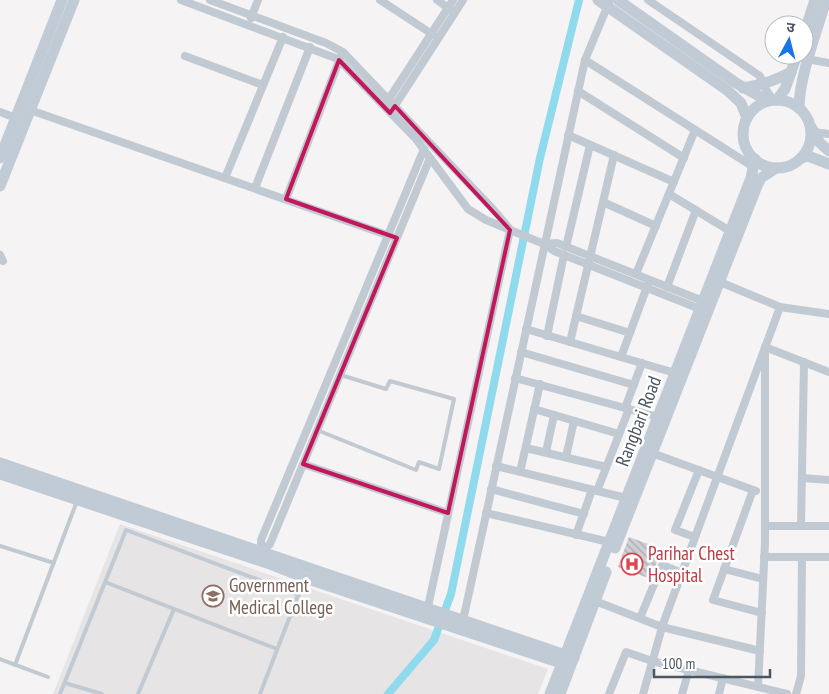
<svg xmlns="http://www.w3.org/2000/svg" width="829" height="694" font-family="'PT Sans Narrow','Noto Sans Devanagari',sans-serif">
<style>
.education{fill:#e6e4e5}
.lines{fill:none;stroke-linecap:round;stroke-linejoin:round}
.canal{stroke:#90daee;stroke-width:8}
.building{fill:url(#building-back-hatch)}
.lane{stroke:#c1cad2;stroke-width:4}
.street{stroke:#c1cad2;stroke-width:8}
.secondary{stroke:#c1cbd6;stroke-width:11}
.marked{fill:none;stroke:#c2185b;stroke-width:4;stroke-linejoin:round}
.labels{text-anchor:middle;stroke-width:5;stroke-linejoin:round;paint-order:stroke}
.street-label{font-size:19px;fill:#4a5661;stroke:#fff}
.health-label{font-size:19px;fill:#be3a42;stroke:#fff;text-anchor:start}
.education-label{font-size:19px;fill:#785e54;stroke:#fff;text-anchor:start}
</style>
<defs>
<pattern id="building-back-hatch" width="6" height="6" patternUnits="userSpaceOnUse" patternTransform="scale(1.25)"><rect width="6" height="6" fill="#cdcfd5"/><path d="M-1 5l2 2M0 0l6 6M5-1l2 2" fill="none" stroke="#a8abb0"/></pattern>
</defs>
<rect width="100%" height="100%" fill="#f5f3f3"/>
<path class="education" d="M120 524 548 669 538 694H53Z"/>
<g class="lines">
<path class="canal" d="M388 694 434 640 451 594 540 158 579 0"/>
</g>
<path class="building" d="M629 537 651 545 648 552 659 556 651 579 618 567Z"/>
<g class="lines">
<g class="lane">
<path d="M317 430 416 470 419 462 439 469 454 399 390 381 386 389 341 375"/>
<path d="M0 546 54 563"/>
<path d="M105 582 277 649"/>
<path d="M0 659 48 677"/>
<path d="M15 665 77 501"/>
<path d="M65 683 102 694"/>
<path d="M60 694 126 530 299 595"/>
<path d="M138 694 174 609"/>
<path d="M260 694 304 580"/>
</g>
<g class="street">
<path d="M181 0 338 59 416 139 468 209 486 220 544 244 554 251 700 309"/>
<path d="M210 0 326 43 343 52 492 208 509 228"/>
<path d="M380 0 435 36"/>
<path d="M437 0 451 10"/>
<path d="M648 0 760 76 763 85 773 100"/>
<path d="M251 18 258 0"/>
<path d="M185 56 263 85"/>
<path d="M796 57 829 63"/>
<path d="M585 60 752 166"/>
<path d="M578 91 684 158"/>
<path d="M387 102 453 0"/>
<path d="M30 110 390 236"/>
<path d="M392 110 463 0"/>
<path d="M0 112 16 118"/>
<path d="M814 132 829 134"/>
<path d="M568 135 674 182"/>
<path d="M225 178 283 37"/>
<path d="M255 188 310 47"/>
<path d="M669 194 730 231"/>
<path d="M286 199 341 56"/>
<path d="M603 202 656 226"/>
<path d="M544 244 557 243 703 301"/>
<path d="M566 247 590 145"/>
<path d="M0 255 3 261"/>
<path d="M636 274 695 130"/>
<path d="M720 282 780 307 829 314"/>
<path d="M667 287 696 210"/>
<path d="M576 316 630 333"/>
<path d="M526 329 675 373"/>
<path d="M547 336 564 255"/>
<path d="M570 342 614 155"/>
<path d="M521 352 634 385"/>
<path d="M621 357 648 284"/>
<path d="M515 378 658 417"/>
<path d="M625 408 642 363"/>
<path d="M534 409 619 434"/>
<path d="M526 448 606 467"/>
<path d="M546 452 554 415"/>
<path d="M649 452 756 491"/>
<path d="M566 457 574 421"/>
<path d="M303 464 448 513"/>
<path d="M496 466 626 498"/>
<path d="M520 472 540 384"/>
<path d="M802 478 829 480"/>
<path d="M491 489 584 514"/>
<path d="M753 490 713 600 762 613"/>
<path d="M597 491 629 409"/>
<path d="M486 513 609 542"/>
<path d="M765 526H829"/>
<path d="M801 526 804 362"/>
<path d="M576 535 592 490"/>
<path d="M695 537 675 530 699 470"/>
<path d="M261 552V540L424 149"/>
<path d="M261 552 270 544 430 158"/>
<path d="M764 557H829"/>
<path d="M724 569 763 579"/>
<path d="M595 601 662 627 760 651"/>
<path d="M427 611 510 230"/>
<path d="M640 618 662 565 682 573"/>
<path d="M462 625 585 60 610 0"/>
<path d="M758 687 765 543V347L829 372"/>
<path d="M609 694 626 652 652 661 787 694"/>
<path d="M643 694 663 624 780 307"/>
<path d="M682 694 689 670"/>
<path d="M719 694 723 678"/>
<path d="M796 694 801 676 802 557"/>
</g>
<g class="secondary">
<path d="M598 0 727 90 741 103 747 118"/>
<path d="M618 0 736 83 768 101"/>
<path d="M804 34 815 0"/>
<path d="M743 88C761 85 775 81 791 72"/>
<path d="M777 100 785 89 797 55"/>
<circle cx="777" cy="134" r="34"/>
<path d="M799 108C799 77 817 31 826 0"/>
<path d="M811 127 820 143 829 151"/>
<path d="M0 158 62 0"/>
<path d="M801 158 808 156 829 164"/>
<path d="M0 186 74 0"/>
<path d="M0 463 574 658"/>
<path d="M0 474 267 563 305 578 570 666"/>
<path d="M615 548 757 186 761 178 776 168"/>
<path d="M550 694 751 178 755 159"/>
<path d="M560 694 606 572"/>
</g>
</g>
<path class="marked" d="M339 60 390 113 395 106 510 230 448 513 303 464 397 238 286 199Z"/>
<defs>
<g id="hospital-ring" transform="scale(1.125)"><circle r="9.5" fill="#fff" stroke="#e0444e" stroke-width="1.5"/><path d="M-5-5h3v3.5h4V-5h3V5h-3V1.5h-4V5h-3Z" fill="#e0444e"/></g>
<g id="university-ring" transform="scale(1.125)"><circle r="9.5" fill="#fff" stroke="#8d6e63" stroke-width="1.5"/><path d="M0-5L7-2L0 1L-7-2ZM-4 1L0 2.5L4 1V4Q0 6-4 4Z" fill="#8d6e63"/></g>
</defs>
<g fill-rule="evenodd">
<use href="#hospital-ring" x="632" y="564"/>
<use href="#university-ring" x="213" y="596"/>
</g>
<g class="labels">
<g class="street-label">
<text transform="translate(638 421) rotate(-69)" y="7">Rangbari Road</text>
</g>
<g class="health-label">
<text x="648" y="560">Parihar Chest<tspan x="648" dy="22">Hospital</tspan></text>
</g>
<g class="education-label">
<text x="229" y="592">Government<tspan x="229" dy="22">Medical College</tspan></text>
</g>
</g>
<g transform="translate(789 40) rotate(7)"><circle r="24" fill="#ffffff" stroke="#b7bbc0"/>
<path d="M0-4L9 19L0 12L-9 19Z" fill="#1a73e8"/>
<text y="-8" font-size="14" font-weight="bold" text-anchor="middle" fill="#4a5661">उ</text>
</g>
<path d="M654 669v8h116v-8" fill="none" stroke="#4a5661" stroke-width="2.5"/>
<text x="662" y="669" font-size="15" fill="#4a5661" stroke="#ffffff" stroke-width="4" paint-order="stroke">100 m</text>
</svg>
